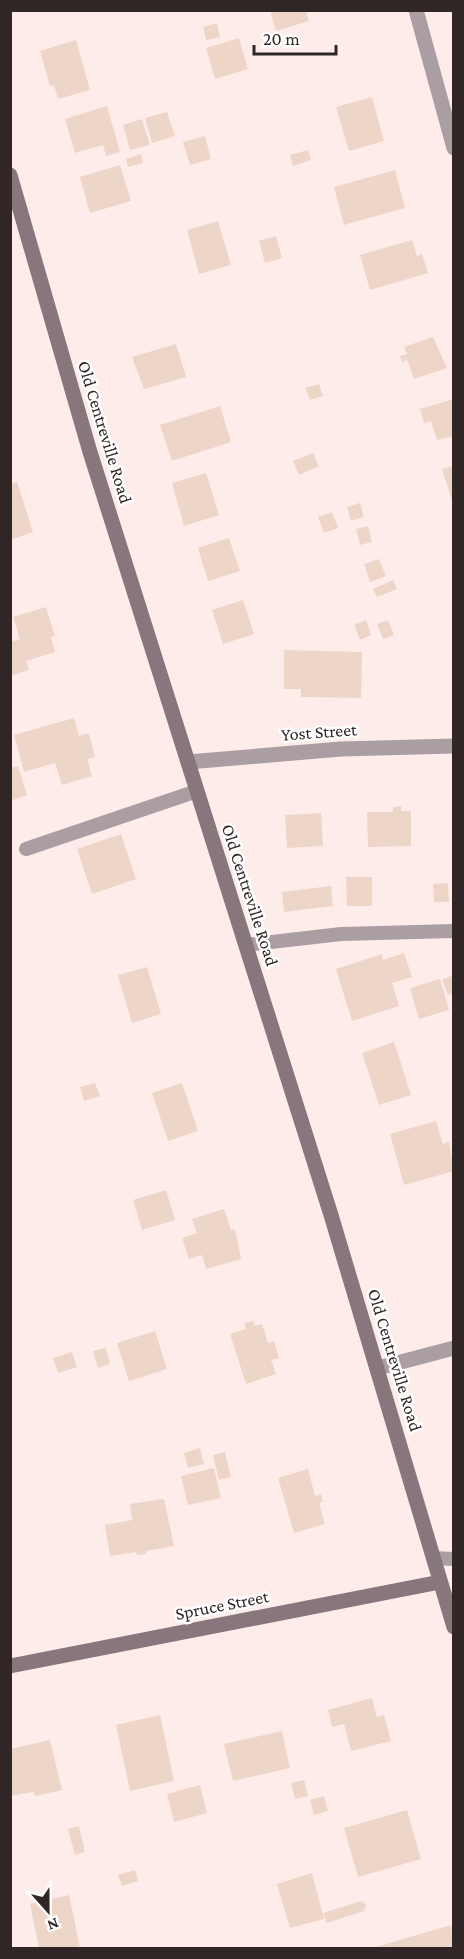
<svg xmlns="http://www.w3.org/2000/svg" width="464" height="1959" font-family="'Crimson Pro',serif">
<style>
.building{fill:#edd6c8}
.lines{fill:none;stroke-linecap:round;stroke-linejoin:round}
.lane{stroke:#aa9ea2;stroke-width:14}
.street{stroke:#aa9ea2;stroke-width:15}
.secondary{stroke:#87777c;stroke-width:15}
.labels{text-anchor:middle;stroke-width:5;stroke-linejoin:round;paint-order:stroke}
.street-label{font-size:18px;fill:#302625;stroke:#fff}
</style>
<rect width="100%" height="100%" fill="#feeceb"/>
<g class="building">
<path d="M270 10H306L309 21 276 31Z"/>
<path d="M217 23 220 37 206 40 203 27Z"/>
<path d="M239 38 248 69 215 79 206 48Z"/>
<path d="M76 40 90 90 58 99 54 85 50 86 40 51Z"/>
<path d="M372 97 384 141 349 151 336 107Z"/>
<path d="M107 106 120 152 106 156 103 145 75 153 65 119Z"/>
<path d="M167 112 175 136 152 143 145 118Z"/>
<path d="M142 119 150 145 130 150 123 125Z"/>
<path d="M205 136 211 159 190 165 183 142Z"/>
<path d="M308 150 311 160 293 166 290 155Z"/>
<path d="M141 154 143 163 128 167 126 159Z"/>
<path d="M120 165 131 201 90 213 80 177Z"/>
<path d="M395 170 405 208 344 225 334 187Z"/>
<path d="M218 221 231 265 199 274 187 230Z"/>
<path d="M276 236 282 258 265 263 259 241Z"/>
<path d="M412 240 417 256 422 254 428 273 370 290 360 255Z"/>
<path d="M433 337 447 368 414 379 407 360 402 362 400 356 407 354 404 347Z"/>
<path d="M176 344 186 377 144 389 132 357Z"/>
<path d="M319 384 323 396 310 400 305 388Z"/>
<path d="M454 399V436L437 440 431 421 424 423 420 409Z"/>
<path d="M220 406 231 442 172 461 160 425Z"/>
<path d="M313 453 319 466 299 475 293 461Z"/>
<path d="M454 466V504H453L442 469Z"/>
<path d="M206 473 219 515 184 526 172 483Z"/>
<path d="M17 482 33 532 10 540V485Z"/>
<path d="M360 503 364 517 351 521 347 507Z"/>
<path d="M332 512 338 528 324 533 318 517Z"/>
<path d="M368 526 372 542 360 545 356 529Z"/>
<path d="M229 538 240 571 208 581 198 548Z"/>
<path d="M379 559 386 576 370 582 364 564Z"/>
<path d="M393 580 397 589 377 597 373 589Z"/>
<path d="M243 600 254 634 223 644 212 610Z"/>
<path d="M46 607 55 636 51 637 55 652 26 661 29 670 10 676V642L20 639 13 617Z"/>
<path d="M366 620 371 635 360 640 354 625Z"/>
<path d="M388 620 394 635 383 639 377 624Z"/>
<path d="M284 650 362 652 361 698 301 697V689H284Z"/>
<path d="M74 718 79 736 89 733 95 757 87 759 92 776 62 785 55 763 24 772 14 735Z"/>
<path d="M18 766 27 795 10 801V768Z"/>
<path d="M401 806V811H411V846L368 847 367 812H393V807Z"/>
<path d="M321 813 323 846 287 848 285 815Z"/>
<path d="M121 834 136 879 92 894 77 849Z"/>
<path d="M346 877H372V906H347Z"/>
<path d="M448 883 449 902H434L433 884Z"/>
<path d="M331 886 333 906 284 912 282 892Z"/>
<path d="M404 953 412 977 392 983 399 1006 352 1021 336 969 382 954 383 960Z"/>
<path d="M147 967 161 1014 132 1023 118 975Z"/>
<path d="M453 975 454 993 448 995 442 980Z"/>
<path d="M440 979 449 1010 419 1019 410 988Z"/>
<path d="M394 1042 411 1095 379 1105 362 1053Z"/>
<path d="M95 1083 100 1096 84 1101 80 1087Z"/>
<path d="M182 1083 198 1131 168 1141 152 1093Z"/>
<path d="M436 1121 443 1144 449 1142 454 1171 404 1185 390 1134Z"/>
<path d="M166 1190 175 1220 142 1230 133 1200Z"/>
<path d="M224 1209 231 1230 235 1229 241 1259 206 1269 202 1255 189 1259 182 1238 197 1233 192 1219Z"/>
<path d="M253 1321 255 1326 262 1324 268 1343 274 1341 279 1358 271 1360 276 1374 246 1384 230 1334 246 1329 244 1323Z"/>
<path d="M155 1331 167 1369 129 1381 117 1343Z"/>
<path d="M106 1348 110 1364 98 1368 93 1351Z"/>
<path d="M72 1352 77 1367 58 1373 53 1358Z"/>
<path d="M200 1448 204 1464 188 1468 184 1453Z"/>
<path d="M225 1452 231 1477 219 1480 213 1455Z"/>
<path d="M214 1468 221 1498 188 1505 181 1476Z"/>
<path d="M308 1469 315 1496 321 1494 323 1502 319 1503 325 1524 294 1533 278 1478Z"/>
<path d="M164 1499 174 1546 146 1551V1554L137 1555 136 1552 110 1556 105 1525 132 1520 130 1504Z"/>
<path d="M372 1698 377 1717 384 1715 391 1741 351 1751 344 1724 332 1727 328 1710Z"/>
<path d="M160 1715 174 1781 130 1791 116 1725Z"/>
<path d="M282 1731 290 1768 233 1781 224 1744Z"/>
<path d="M50 1740 62 1790 35 1796 34 1792 10 1796V1749Z"/>
<path d="M304 1780 308 1796 295 1799 291 1783Z"/>
<path d="M200 1785 207 1813 174 1822 167 1794Z"/>
<path d="M324 1796 328 1811 314 1815 310 1800Z"/>
<path d="M407 1810 421 1859 358 1877 344 1828Z"/>
<path d="M79 1826 85 1852 75 1855 68 1829Z"/>
<path d="M135 1870 138 1881 122 1886 118 1875Z"/>
<path d="M312 1873 324 1919 290 1928 277 1884Z"/>
<path d="M69 1895 80 1948H39L30 1904Z"/>
<path d="M361 1901 366 1904 364 1911 327 1923 323 1913Z"/>
<path d="M451 1925 454 1948H372Z"/>
</g>
<g class="lines">
<g class="lane">
<path d="M26 849 197 791"/>
<path d="M246 945 341 934 454 931"/>
<path d="M433 1558 454 1559"/>
</g>
<g class="street">
<path d="M416 10 454 148"/>
<path d="M188 762 341 749 454 746"/>
<path d="M378 1368 454 1348"/>
</g>
<g class="secondary">
<path d="M10 175 90 452 331 1215 454 1627"/>
<path d="M10 1666 440 1582"/>
</g>
</g>
<g class="labels">
<g class="street-label">
<text transform="translate(105 432) rotate(73)" y="6">Old Centreville Road</text>
<text transform="translate(319 732) rotate(-4)" y="6">Yost Street</text>
<text transform="translate(250 895) rotate(72)" y="6">Old Centreville Road</text>
<text transform="translate(395 1360) rotate(73)" y="6">Old Centreville Road</text>
<text transform="translate(222 1605) rotate(-11)" y="6">Spruce Street</text>
</g>
</g>
<rect width="464" height="1959" fill="none" stroke="#302625" stroke-width="24"/>
<g transform="translate(48 1911) rotate(159)" stroke="#ffffff" stroke-width="4.5" paint-order="stroke">
<path d="M0-4.5L10 22L0 15L-10 22Z" fill="#302625"/>
<text y="-9" font-size="16" font-weight="bold" text-anchor="middle" fill="#302625">N</text>
</g>
<path d="M254 45v9h82v-9" fill="none" stroke="#302625" stroke-width="3"/>
<text x="263" y="45" font-size="18" fill="#302625" stroke="#ffffff" stroke-width="4.5" paint-order="stroke">20 m</text>
</svg>
